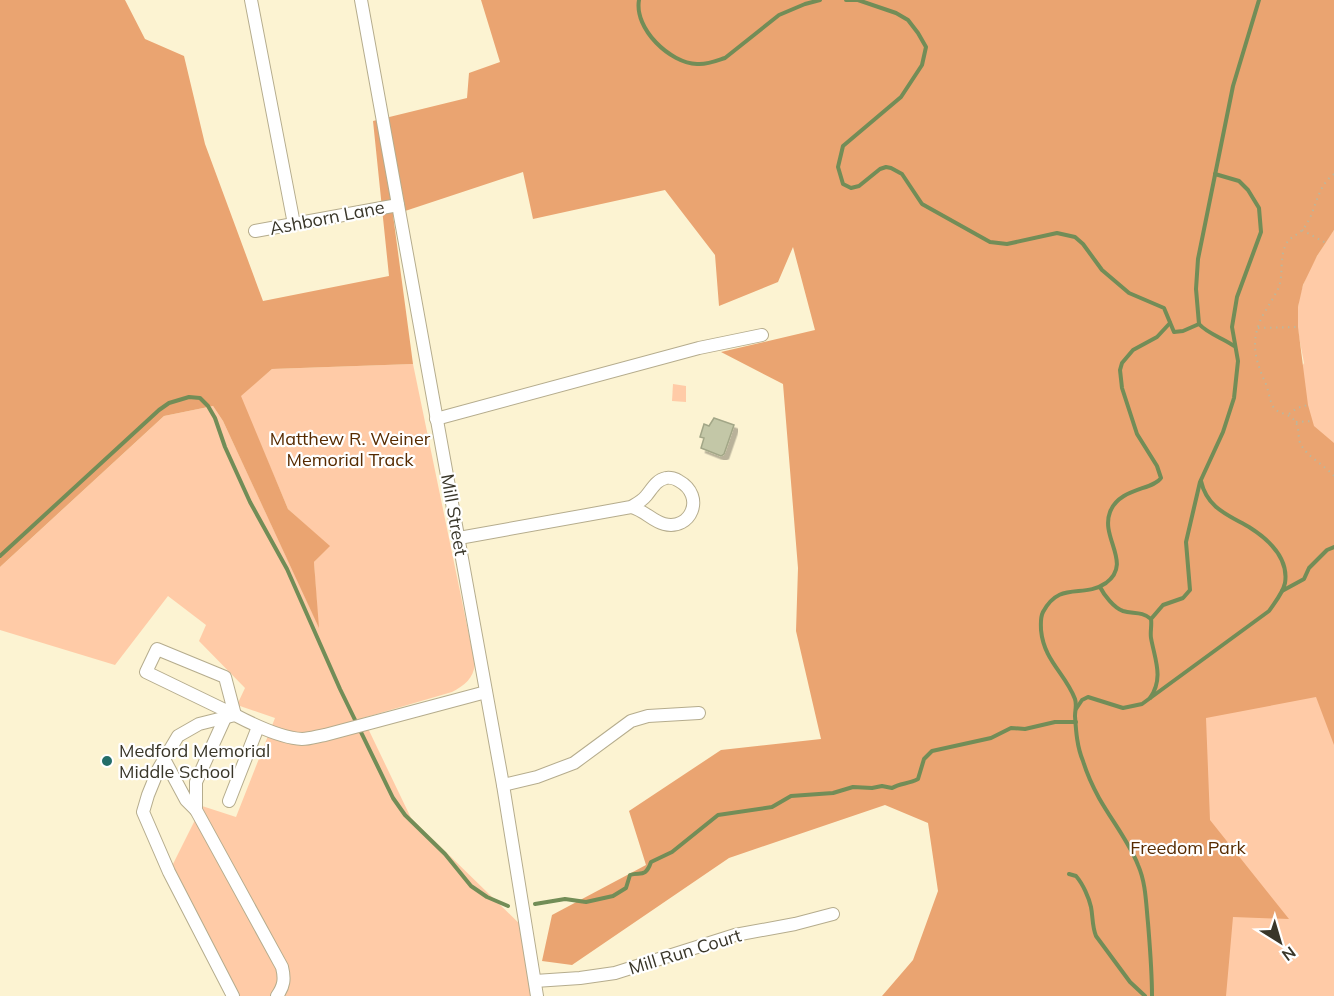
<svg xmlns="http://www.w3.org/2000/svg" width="1334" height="996" font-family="Mulish,sans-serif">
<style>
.green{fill:#ffcba7}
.forest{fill:#eaa471}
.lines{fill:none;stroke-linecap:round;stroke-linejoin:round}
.stream{stroke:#728d57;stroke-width:4}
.building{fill:#c3c7a7;stroke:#a2a687;stroke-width:1.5;filter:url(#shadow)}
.minor-casing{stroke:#b5ac8d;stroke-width:14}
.path{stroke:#bdb69b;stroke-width:2;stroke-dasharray:1.5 4.5;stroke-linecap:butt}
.minor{stroke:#fff;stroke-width:12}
.poi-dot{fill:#236d69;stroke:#fff;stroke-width:2}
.labels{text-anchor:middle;stroke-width:4.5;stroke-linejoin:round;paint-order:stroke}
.street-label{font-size:18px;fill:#393629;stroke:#fff}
.park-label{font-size:18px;fill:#572b01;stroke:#fff}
.poi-label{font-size:18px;fill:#393629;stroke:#fff;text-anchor:start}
</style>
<defs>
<filter id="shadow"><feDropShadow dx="4.5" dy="4.5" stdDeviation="0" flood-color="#0004"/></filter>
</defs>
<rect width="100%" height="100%" fill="#fcf3d2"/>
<g class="green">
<path d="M1334 230V996H948L1304 363C1301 345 1295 325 1298 307 1301 279 1318 253 1334 230Z"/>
<path d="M413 364 475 664C473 679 465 685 452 692L363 718 411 818 530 934 541 996H233L166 878 202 806 236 817 275 718 237 705 245 688 199 641 206 625 168 596 115 665 0 630V567L164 416 213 406 223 421 318 625 314 562 329 546 288 509 240 396 272 369Z"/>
<path d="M673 384 686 386V402L672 401Z"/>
</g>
<path class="forest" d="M0 0H125L145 39 184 56 205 144 263 301 389 276 373 121 467 98 469 73 500 62 481 0H1334V230L1317 256 1303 285 1298 307V327L1308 405 1314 426 1334 443V745L1316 697 1206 718 1210 820 1289 919 1233 917 1226 996H882L913 960 938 891 928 823 885 805 729 858 572 965 542 961 552 915 646 865 629 811 721 750 821 739 796 631 798 568 783 384 721 352 815 330 793 247 778 282 719 306 715 255 665 190 533 219 523 172 393 215 413 364 272 369 241 396 288 509 330 546 314 562 319 628 223 421 213 406 164 416 0 567Z"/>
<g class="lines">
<g class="stream">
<path d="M639 0C634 29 670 63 697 64 707 65 716 61 725 58L779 15 805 4 820 0"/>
<path d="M846 0H858L896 13 908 20 918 33 926 47 922 65 901 97 843 146 838 167 843 184 851 188 859 186 880 169 886 167 891 168 902 174 922 204 990 242 1007 244 1057 233 1075 237 1083 244 1102 270 1129 293 1164 308 1174 332 1183 331 1199 324"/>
<path d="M1234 346C1223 338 1208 334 1199 324L1196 289 1198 259 1233 86 1259 0"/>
<path d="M0 556 159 410 169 403 189 397 200 398 208 406 215 418 225 447 250 502 287 569 340 689 393 798 405 815 445 854 471 886 487 897 508 906"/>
<path d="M1100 587C1104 595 1114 608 1123 611 1133 614 1142 611 1151 619"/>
<path d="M1282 591 1304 579 1309 568 1327 550 1334 547"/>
<path d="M1150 698C1164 678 1155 660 1151 638 1150 632 1152 625 1151 619L1163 605 1183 598 1190 590 1186 542 1200 482 1223 432 1234 398 1238 361 1232 327 1237 297 1261 232 1259 208 1248 190 1239 181 1215 174"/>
<path d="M1076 709 1082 700 1088 697 1123 708 1142 704 1269 611C1275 602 1283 593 1285 583 1289 558 1268 539 1249 527 1228 515 1207 508 1201 481"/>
<path d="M1069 874 1076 876C1083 884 1089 898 1091 907 1093 917 1092 926 1096 936L1130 982 1145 996"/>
<path d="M535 904 565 899 586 902 613 896 626 888 630 875C640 871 645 879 651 862L672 852 718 815 772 807 791 796 833 793 853 787 872 788 882 786 892 788C900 783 909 784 918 779L924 759 932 751 991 738 1011 728 1025 729 1055 722H1076"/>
<path d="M1152 996C1152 971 1150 948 1148 923 1146 904 1146 883 1138 865 1129 842 1112 821 1099 798 1093 787 1087 774 1083 761 1077 747 1076 731 1075 716 1075 710 1077 705 1075 699 1065 673 1044 661 1041 630 1041 624 1040 618 1043 612 1060 580 1083 599 1106 583 1133 563 1100 538 1110 512 1119 488 1153 490 1161 478L1157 466 1137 434 1122 388 1120 370 1122 363 1133 350 1157 337 1170 323"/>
</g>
</g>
<path class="building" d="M714 418 734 425 724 454 721 456 701 448 704 438 700 437 704 424 709 426Z"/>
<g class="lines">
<g class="minor-casing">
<g id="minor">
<path d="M251 0 294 224"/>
<path d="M361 0 503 785 537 996"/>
<path d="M255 231 398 205"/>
<path d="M436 419 699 348 762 335"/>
<path d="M459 538 631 507C644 510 652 521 664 524 691 531 706 496 679 481 676 479 670 477 666 478 656 480 652 489 646 496 642 501 636 504 631 507"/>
<path d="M157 649 225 677 235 715 146 672Z"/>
<path d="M225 718 196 782V810L282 967C285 979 284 986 277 996"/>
<path d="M164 759 186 800 196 810"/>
<path d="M503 785 537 777 574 763 631 721 648 716 699 713"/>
<path d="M229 801 258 727"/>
<path d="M535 981 580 978 615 973 735 935 795 924 833 914"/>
<path d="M233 996 169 872 143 812 148 795 159 768 178 736 199 724 235 715C254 725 281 738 302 739 310 739 318 736 325 735L486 692"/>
</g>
</g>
<g class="path">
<path d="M1334 174C1315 188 1317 212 1303 229 1298 235 1290 237 1286 244 1279 258 1284 276 1278 289 1274 297 1269 305 1264 313 1250 339 1254 357 1265 382 1269 390 1269 401 1274 408 1280 415 1291 413 1296 423 1300 429 1297 438 1301 445 1308 457 1324 465 1334 476"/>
<path d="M1302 230 1326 243"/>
<path d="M1258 328 1298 327"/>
<path d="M1289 414 1297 408 1308 405"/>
<path d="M1296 422 1313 421"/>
</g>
<use href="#minor" class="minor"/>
</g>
<circle class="poi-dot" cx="107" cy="761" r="6"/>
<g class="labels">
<g class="street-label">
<text transform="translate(327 218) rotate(-11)" y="6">Ashborn Lane</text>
<text transform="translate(454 515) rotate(80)" y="6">Mill Street</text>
<text transform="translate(685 952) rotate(-17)" y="6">Mill Run Court</text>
</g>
<g class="park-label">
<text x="350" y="445">Matthew R. Weiner<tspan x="350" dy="21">Memorial Track</tspan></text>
<text x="1188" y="854">Freedom Park</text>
</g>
<g class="poi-label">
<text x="119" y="757">Medford Memorial<tspan x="119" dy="21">Middle School</tspan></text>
</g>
</g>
<g transform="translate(1280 942) rotate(143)" stroke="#ffffff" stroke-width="4.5" paint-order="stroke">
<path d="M0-4.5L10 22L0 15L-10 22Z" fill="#393629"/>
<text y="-9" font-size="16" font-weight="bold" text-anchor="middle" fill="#393629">N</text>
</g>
</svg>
